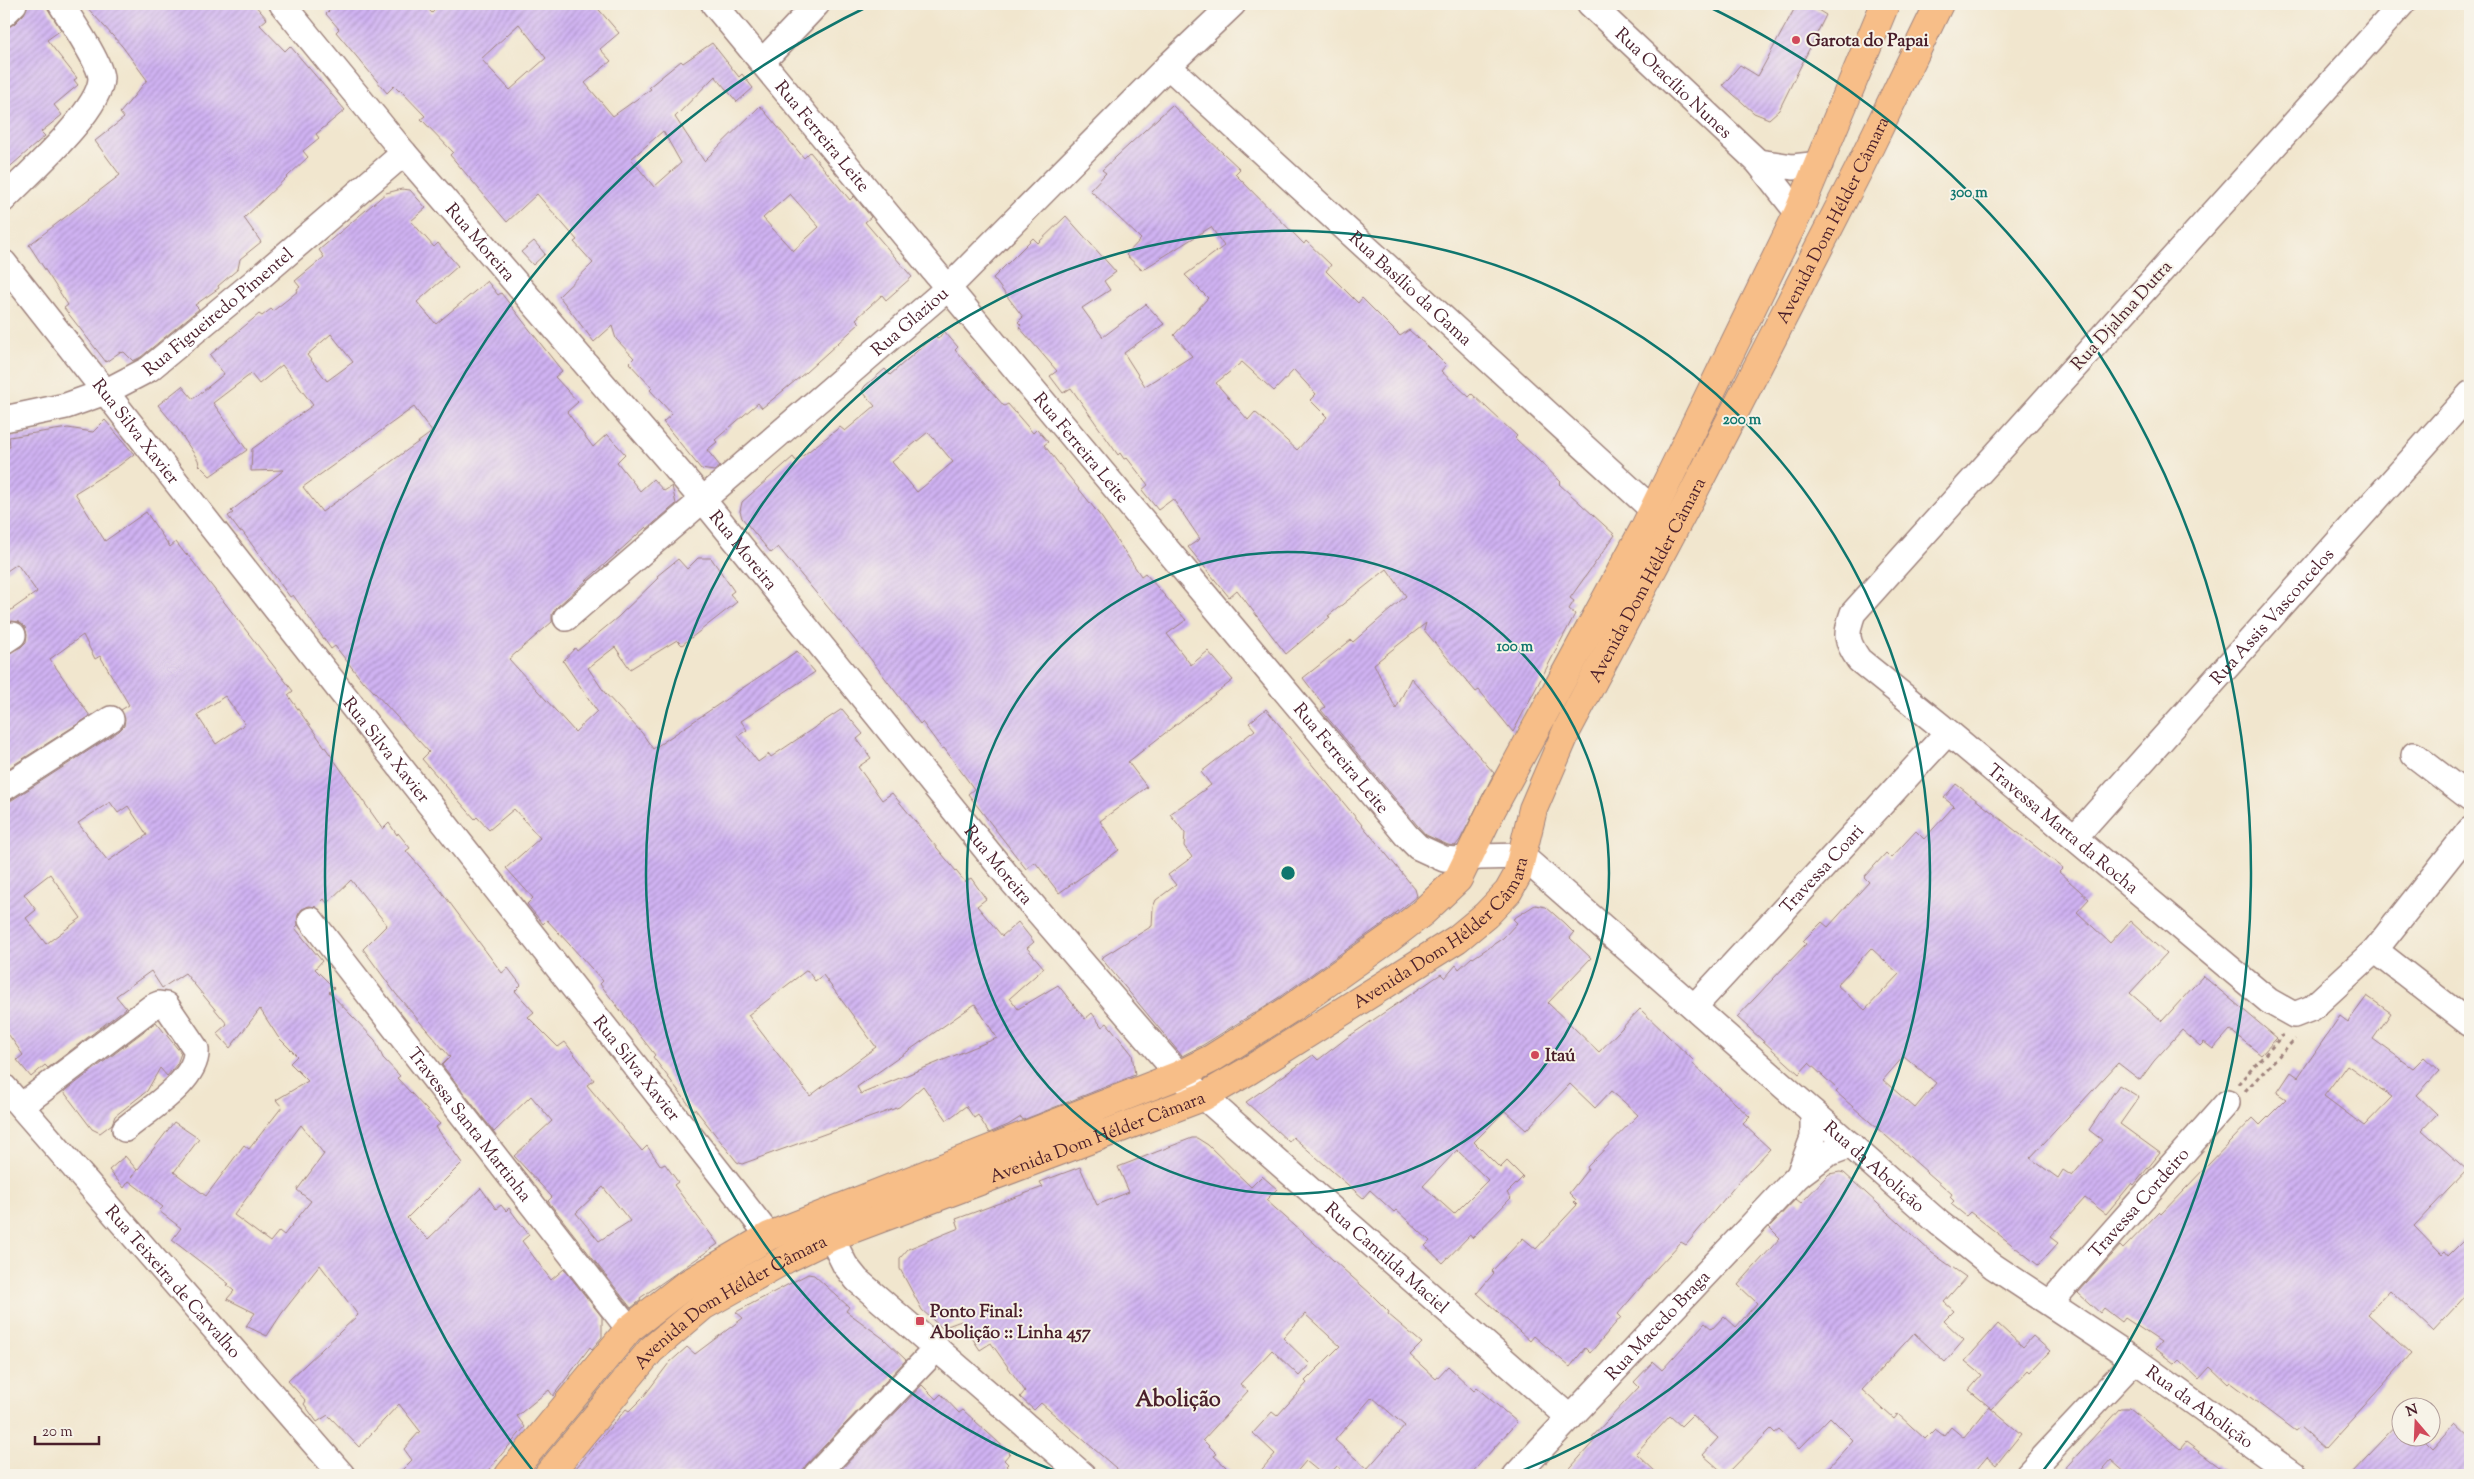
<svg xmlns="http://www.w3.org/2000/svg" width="2474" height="1479" font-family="'Sorts Mill Goudy',serif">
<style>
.building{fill:url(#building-hatch);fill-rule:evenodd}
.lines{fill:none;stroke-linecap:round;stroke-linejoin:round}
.minor-casing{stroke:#9e827c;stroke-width:28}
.major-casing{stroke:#9e827c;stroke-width:30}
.path{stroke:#9e827c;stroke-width:3;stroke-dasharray:4 4;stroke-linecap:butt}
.minor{stroke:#fff;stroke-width:25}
.major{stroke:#f7be88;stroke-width:28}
.ring{fill:none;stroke:#0f766e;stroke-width:2.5}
.poi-dot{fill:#d1495b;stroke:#f7f3e8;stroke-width:2}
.labels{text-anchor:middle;stroke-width:4;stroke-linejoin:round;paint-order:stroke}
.poi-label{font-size:18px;font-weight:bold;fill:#4a1f2b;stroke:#f7f3e8;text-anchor:start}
.street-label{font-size:18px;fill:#4a1f2b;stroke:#f7f3e8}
.district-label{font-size:22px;font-weight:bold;fill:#4a1f2b;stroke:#f7f3e8}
.centre{fill:#0f766e;stroke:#f7f3e8;stroke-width:2.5}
.ring-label{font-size:15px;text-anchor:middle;font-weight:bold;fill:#0f766e;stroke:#f7f3e8;stroke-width:4;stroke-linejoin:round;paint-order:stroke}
</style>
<defs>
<pattern id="building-hatch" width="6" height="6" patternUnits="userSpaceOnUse" patternTransform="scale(1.25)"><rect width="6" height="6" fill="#d0b3f3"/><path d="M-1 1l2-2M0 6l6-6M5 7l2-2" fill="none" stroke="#ab91c5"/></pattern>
</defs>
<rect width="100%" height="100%" fill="#f7f3e8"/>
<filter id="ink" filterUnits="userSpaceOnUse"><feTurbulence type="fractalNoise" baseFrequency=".02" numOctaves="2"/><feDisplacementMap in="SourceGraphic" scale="10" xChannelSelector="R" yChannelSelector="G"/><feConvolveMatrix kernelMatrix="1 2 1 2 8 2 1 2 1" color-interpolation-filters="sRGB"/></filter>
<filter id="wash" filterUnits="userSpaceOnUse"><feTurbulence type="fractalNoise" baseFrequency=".0096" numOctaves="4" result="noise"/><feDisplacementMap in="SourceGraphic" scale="20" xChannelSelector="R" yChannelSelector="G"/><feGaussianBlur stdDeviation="1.12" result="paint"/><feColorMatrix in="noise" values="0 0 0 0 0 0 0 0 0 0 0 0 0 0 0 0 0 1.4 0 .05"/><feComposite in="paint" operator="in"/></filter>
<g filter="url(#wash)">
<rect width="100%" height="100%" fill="#f1e6ce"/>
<g id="blocks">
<g class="building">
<path d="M28 4H44L48 9 61 30 47 40 77 78 74 80 78 85 54 105 62 115 41 132 45 136 4 172V28L14 24 24 14Z"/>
<path d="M84 4H254L267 19 260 25 285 51 290 46 345 110 316 134 319 138 303 151 308 157 244 218 261 242 240 259 238 269 218 286 219 288 195 305 199 309 141 357 133 361 124 352 121 353 120 352 106 362 64 308 68 305 29 245 120 175 95 141 124 118 120 113 147 80 122 46Z"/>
<path d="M336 4H423L432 13 441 4H594L619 33 600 49 611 61 585 83 613 116 651 89 649 87 681 61 683 63 712 43 739 77 742 74 753 88 737 102 715 76 675 117 704 161 760 106 804 158 810 152 850 200 854 196 871 217 865 222 912 277 886 300 882 295 856 319 860 323 806 372 762 408 758 403 715 440 717 442 707 450 720 466 714 471 701 469 663 422 672 414 650 390 652 388 629 363 634 358 616 339 612 326 594 342 559 296 593 263 574 242 577 240 537 194 507 222 450 155 453 152 421 119 425 116 400 90 399 91 394 86 387 93 336 32 339 29 326 14ZM519 24 546 58 510 90 481 59ZM663 131 681 163 654 187 631 159ZM790 194 819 227 793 251 763 218Z"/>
<path d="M1797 4H1808L1826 15 1779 110 1769 119 1754 113 1723 85 1740 65 1758 76Z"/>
<path d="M1172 105 1240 169 1235 174 1304 244 1306 241 1331 265 1326 271 1358 303 1362 298 1400 336 1409 330 1427 346 1446 365 1441 371 1469 397 1472 394 1517 436 1515 438 1561 482 1559 484 1615 535 1570 598 1574 601 1569 609 1575 614 1513 732 1479 690 1476 692 1424 630 1426 623 1374 664 1396 709 1411 678 1494 773 1460 840 1455 846 1448 845 1426 835 1417 825 1321 710 1325 707 1303 678 1351 640 1353 642 1406 596 1387 569 1328 616 1330 617 1286 654 1237 590 1229 597 1188 547 1200 539 1173 499 1158 510 1142 490 1148 485 1127 458 1124 459 1120 453 1118 455 1071 388 1063 393 1050 376 1057 371 1019 327 1021 325 1018 322 1023 317 993 278 1033 238 1038 243 1066 216 1116 272 1104 281 1110 290 1082 308 1103 337 1146 304 1164 324 1124 353 1145 386 1192 356 1174 335 1208 298 1185 275 1224 246 1211 227 1142 270 1126 255 1141 239 1090 190 1106 173 1102 170ZM1242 362 1274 391 1294 370 1316 394 1310 400 1327 417 1297 450 1255 412 1248 420 1216 383Z"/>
<path d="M402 189 410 190 426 208 411 221 434 247 438 243 458 266 417 302 436 324 487 281 498 295 501 293 562 371 555 377 578 402 567 412 593 447 607 434 625 454 617 462 640 491 653 479 664 491 672 486 676 504 647 529 646 527 557 607 552 614V622L509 659 575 732 597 711 563 661 575 648 577 651 618 617 658 578 657 576 678 559 687 569 698 558H711L734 591 730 594 737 602 682 645 677 640 630 669 615 647 588 668 605 693 642 733 653 749 797 651 815 672 741 721 747 730 738 736 758 762 769 754 771 757 842 709 863 734 857 739 871 758 858 767 882 800 892 793 965 882 971 878 986 899 977 906 1002 936 1018 922 1034 942 1027 948 1044 968 1010 998 1018 1009 1058 985 1085 1019 1092 1013 1102 1027 1107 1023 1132 1054 1135 1075 1023 1120 1021 1117 1008 1125 989 1133 978 1115 974 1118 966 1106 947 1120 923 1086 899 1107 742 1164 737 1162 695 1109 693 1110 653 1057 655 1055 600 984 603 981 547 920 543 924 527 904 533 898 506 868 540 838 514 809 489 830 477 817 475 819 422 759 429 752 364 681 363 682 335 646 331 649 293 595 290 597 242 531 240 532 228 516 233 513 231 511 284 470 251 471 252 449 313 405 282 365 259 384 251 374 213 403 247 450 210 476 199 465 198 460 177 428 158 405 182 386 193 399 224 374 210 355 259 314 262 316 271 309 273 311 298 291 297 289 300 287 295 281 324 257 319 250 386 193ZM331 334 353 362 327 381 307 355ZM414 407 432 432 322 512 303 487ZM807 970 815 981 823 975 876 1047 810 1096 748 1015ZM975 1004 997 1038 861 1094 857 1087Z"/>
<path d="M534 241 545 254 533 265 521 252Z"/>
<path d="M944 331 958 347 955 350 1004 406 1008 404 1033 433 1037 429 1048 442 1044 445 1102 518 1141 576 1145 573 1186 620 1167 634 1191 665 1208 651 1233 680 1128 762 1147 787 1100 821 1119 850 1059 893 1035 862 1026 869 968 794 974 789 944 748 942 749 922 722 920 724 869 657 778 547 771 553 742 518 740 511 742 502 793 457 796 461 840 427 845 431 875 406 862 391 865 386 885 369 890 375 935 335 938 339ZM928 432 953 462 917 492 892 462Z"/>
<path d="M105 420 134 454 120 465 75 493 105 541 146 512 170 547 176 542 186 555 187 554 293 691 288 695 383 829 389 823 397 835 398 833 410 848 406 851 441 891 502 973 508 968 521 985 515 991 534 1012 528 1017 558 1047 565 1042 594 1080 587 1085 642 1151 647 1146 661 1166 665 1164 678 1182 674 1185 718 1244 640 1298 641 1300 631 1308 548 1201 552 1197 514 1156 552 1121 531 1096 494 1132 442 1065 450 1057 396 994 363 949 387 925 351 880 327 903 324 899 316 907 309 906 302 909 298 915V925L295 928 322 961 315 969 334 988 329 992 375 1040 383 1058 400 1076 397 1078 440 1124 436 1127 462 1163 407 1218 428 1239 481 1188 496 1209 501 1205 506 1211 509 1208 529 1235 522 1241 551 1280 564 1269 602 1317V1337L592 1349 590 1347 553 1396 549 1390 517 1416 525 1427 484 1475H397L412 1460 404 1449 420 1431 399 1404 359 1447 328 1415 317 1422 304 1404 306 1401 288 1381 358 1315 320 1265 282 1313 267 1336 246 1326 255 1313 227 1299 234 1291 227 1285 229 1284 172 1240 181 1228 159 1211 163 1207 129 1181 124 1188 109 1170 125 1156 137 1170 132 1177 174 1122 199 1139 174 1172 206 1196 244 1145 249 1149 282 1107 276 1100 308 1081 290 1063 297 1056 278 1037 260 1009 230 1048 217 1033 227 1024 185 973 162 988 151 971 116 996 126 1008 48 1068 45 1065 31 1077 17 1060 23 1055 4 1028V802L12 800 119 731 124 726 125 719 121 710 129 705 100 656 95 659 83 635 50 659 90 716 4 771V655L21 647 26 642 27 635 25 627 19 622 12 621 4 624V615L37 592 17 564 4 573V527L8 524 4 499V448L10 447 9 437 68 428 93 432ZM225 696 245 724 216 744 197 715ZM110 802 118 813 128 806 147 835 108 861 78 823ZM50 874 81 918 46 944 26 918 36 910 24 894ZM301 1125 324 1154 297 1190 311 1201 284 1235 279 1231 270 1242 234 1215ZM603 1187 630 1221 599 1241 576 1213Z"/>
<path d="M1266 709 1415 889 1417 896 1381 925 1281 996 1203 1045 1182 1056 1101 958 1152 926 1153 907 1156 900 1176 885 1168 875 1192 857 1184 846 1185 833 1170 814 1211 785 1201 772 1255 730 1249 723Z"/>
<path d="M1956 784 2063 868 2059 872 2089 899 2077 912 2110 943 2130 921 2166 954 2130 993 2162 1021 2203 976 2277 1038 2261 1055 2230 1030 2213 1049 2204 1042 2200 1046 2182 1030 2154 1061 2140 1080 2118 1063 2030 1158 2058 1178 2063 1170 2072 1176 2102 1140 2089 1130 2119 1085 2139 1097 2120 1124 2160 1153 2134 1185 2132 1183 2106 1214 2085 1198 2050 1237 2058 1243 2038 1265 1970 1212 1966 1216 1951 1204 1954 1201 1950 1197 1952 1194 1836 1092 1838 1090 1809 1063 1799 1074 1737 1017 1806 944 1803 941 1822 922 1828 927 1869 882 1864 877 1886 853 1891 858 1916 831 1924 839 1954 806 1944 798ZM1871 948 1899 974 1865 1010 1837 985ZM1904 1056 1936 1083 1915 1108 1883 1080Z"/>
<path d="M1535 905 1546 907 1564 923 1574 933 1570 938 1591 958 1548 1003 1599 1052 1640 1009 1693 1060 1691 1062 1750 1117 1743 1124 1770 1149 1736 1185 1686 1245 1681 1242 1658 1267 1618 1314 1621 1317 1590 1353 1585 1348 1570 1367 1534 1336 1530 1341 1477 1293 1494 1273 1492 1271 1523 1238 1536 1249 1577 1205 1574 1202 1576 1200 1569 1193 1588 1169 1587 1167 1638 1115 1623 1101 1611 1091 1595 1108 1570 1084 1526 1130 1505 1111 1474 1142 1500 1168 1507 1161 1523 1177 1507 1193 1511 1198 1472 1238 1470 1235 1443 1263 1425 1246 1430 1241 1396 1210 1394 1212 1370 1190 1363 1198 1293 1137 1289 1142 1246 1102 1313 1055 1318 1060 1348 1037 1441 974 1445 978 1456 965 1459 969 1472 957 1473 958 1503 938 1517 923 1513 919ZM1457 1150 1488 1180 1454 1214 1423 1186Z"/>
<path d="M2367 996 2391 1013 2373 1039 2413 1068 2424 1057 2439 1071 2417 1095 2437 1114 2422 1130 2467 1170 2414 1226 2442 1255 2445 1252 2448 1256 2470 1234V1291L2433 1331 2390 1290 2368 1314 2411 1354 2325 1449 2300 1427 2295 1431 2230 1382 2228 1384 2210 1367 2199 1379 2179 1360 2175 1364 2155 1349 2161 1342 2125 1318 2122 1322 2104 1308 2100 1313 2078 1293 2120 1246 2123 1249 2159 1212 2161 1214 2253 1118 2260 1125 2286 1099 2277 1093 2291 1072 2298 1077 2340 1016 2348 1022ZM2347 1065 2392 1097 2364 1126 2324 1096Z"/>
<path d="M156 1022 181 1053 177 1064 167 1076 160 1068 147 1091 115 1116 112 1124 100 1133 92 1129 64 1092Z"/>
<path d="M1192 1138H1197L1208 1145 1251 1187 1262 1176 1277 1189 1266 1200 1371 1294 1389 1312 1388 1314 1422 1343 1410 1355 1436 1379 1448 1366 1474 1391 1477 1388 1517 1422 1470 1475H1348L1337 1466 1329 1475H1323L1306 1461 1294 1475H1257L1275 1454 1253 1433 1272 1412 1277 1416 1307 1383 1305 1381 1340 1346 1305 1314 1283 1338 1310 1364 1299 1376 1272 1350 1240 1384 1248 1391 1203 1440 1217 1454 1214 1456 1235 1475H1124L1041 1403 1034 1410 1020 1397 1025 1391 991 1343 980 1350 961 1321 942 1328 922 1310 900 1269V1258L908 1249 959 1228 956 1219 1043 1187 1040 1182 1080 1167 1097 1205 1129 1192 1118 1167ZM1372 1397 1405 1426 1367 1469 1335 1440Z"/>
<path d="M1840 1172 1844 1173 1932 1253 1966 1277 1944 1302 1954 1311 1944 1321 1964 1340 1945 1362 1914 1333 1862 1390 1894 1419 1898 1414 1925 1439 1935 1429 1944 1436 1951 1427 1964 1438 1989 1407 2021 1434 1996 1465 1987 1457 1972 1475H1822L1853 1440 1830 1417 1799 1449 1779 1430 1775 1433 1771 1429 1726 1475 1703 1455 1718 1438 1692 1415 1681 1426 1670 1416 1636 1453 1659 1475H1564L1595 1440 1592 1437 1639 1387 1634 1382 1653 1362 1662 1370 1705 1323 1712 1329 1724 1316 1736 1327 1757 1303 1738 1285 1780 1238 1769 1227 1796 1199 1801 1203 1829 1174Z"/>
<path d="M808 1274 814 1275 849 1307 846 1311 884 1339 906 1360 806 1465 802 1475H570L626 1409 629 1411 644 1396 669 1363 687 1347 695 1354 743 1318 736 1312Z"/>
<path d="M1998 1324 2023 1347 2033 1336 2050 1351 2030 1372 2028 1370 1992 1409 1969 1390 1982 1375 1965 1361Z"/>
<path d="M922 1385 936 1399 941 1394 959 1413 963 1410 1010 1453 1004 1460 1008 1464 1006 1466 1016 1475H836Z"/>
<path d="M2120 1408H2130L2180 1449 2186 1442 2230 1475H2128L2111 1460 2098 1475H2059Z"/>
<path d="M2402 1420V1436H2420L2432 1448 2455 1423 2470 1437V1475H2350Z"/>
</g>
</g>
</g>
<g filter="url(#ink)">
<use href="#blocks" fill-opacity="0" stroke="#9e827c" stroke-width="1"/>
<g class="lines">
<g class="minor-casing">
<g id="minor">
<path id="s1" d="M282 4 404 153 703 500 1010 879 1179 1075 1570 1418"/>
<path id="s2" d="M714 4 948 288 1406 835 1418 847 1444 859 1455 860 1479 857 1522 856 1939 1223 1993 1266 2135 1360 2295 1475"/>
<path id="s3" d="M1590 4 1758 162 1798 213"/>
<path id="s4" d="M2402 4 1853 613C1845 635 1846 641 1859 660L1948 732 2269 1001 2294 1015 2312 1008 2375 950 2470 830"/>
<path d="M4 14 14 4"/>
<path d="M763 61 817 4"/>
<path id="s5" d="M1168 66 1653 510"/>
<path d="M1758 162 1793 167 1820 164"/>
<path d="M4 199C27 175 101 110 101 78 100 62 70 19 61 4"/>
<path id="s6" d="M4 263 769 1236"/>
<path id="s7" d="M4 419 66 406 105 392 149 369 253 283 404 153"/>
<path id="s8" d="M566 618 948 288 1168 66 1233 4"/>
<path d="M4 641 13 635"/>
<path d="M2414 755 2470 798"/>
<path d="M4 788 111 719"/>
<path id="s9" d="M2075 837 2470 394"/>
<path id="s10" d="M311 920 629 1329"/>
<path d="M2375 950 2470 1024"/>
<path id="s11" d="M1694 1007 1948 732"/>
<path id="s12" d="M4 1087 342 1475"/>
<path d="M21 1106 152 1007 159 1004 166 1005 196 1049C199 1080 146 1111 125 1129"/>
<path d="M1799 1175 1813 1138V1112"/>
<path d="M831 1237 845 1265 857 1280 1083 1475"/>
<path id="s13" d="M2050 1303 2227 1103"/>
<path d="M816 1475 937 1348"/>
<path id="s14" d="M1516 1475 1799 1175 1827 1154 1851 1145"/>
<path d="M2027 1475 2135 1360"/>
</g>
</g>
<g class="major-casing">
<g id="major">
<path d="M509 1475 629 1329 684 1286 769 1236 1179 1075 1211 1059 1290 1009 1390 938 1422 913 1458 879 1493 807 1644 529 1669 478 1798 213 1885 4"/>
<path id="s15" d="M548 1475 651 1350 703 1306 786 1259 831 1237 1203 1097 1248 1071 1457 939 1486 915 1508 892 1517 876 1533 809 1567 730 1692 495 1858 171 1939 4"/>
</g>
</g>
<g class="path">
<path d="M2238 1084 2283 1035"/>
<path d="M2245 1091 2295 1039"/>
</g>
<use href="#minor" class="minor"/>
<use href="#major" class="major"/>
</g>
</g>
<g class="ring">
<circle cx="1288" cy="873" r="321"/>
<path d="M1063 1474A642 642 0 1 1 1513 1474"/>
<path d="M534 1472A963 963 0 0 1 873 4M1703 4A963 963 0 0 1 2042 1472"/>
</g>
<g class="poi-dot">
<circle cx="1796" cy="40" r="5"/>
<circle cx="1535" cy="1055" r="5"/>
<rect x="915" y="1316" width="10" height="10" rx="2.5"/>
</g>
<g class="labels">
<g class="poi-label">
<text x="1806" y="46">Garota do Papai</text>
<text x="1545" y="1061">Itaú</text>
<text x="930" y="1317">Ponto Final:<tspan x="930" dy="21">Abolição :: Linha 457</tspan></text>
</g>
<g class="street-label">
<text dy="6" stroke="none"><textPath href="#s3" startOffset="115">Rua Otacílio Nunes</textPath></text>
<text dy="6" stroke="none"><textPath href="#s2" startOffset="171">Rua Ferreira Leite</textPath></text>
<text dy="6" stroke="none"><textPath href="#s15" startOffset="1890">Avenida Dom Hélder Câmara</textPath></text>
<text dy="6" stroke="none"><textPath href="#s1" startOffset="310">Rua Moreira</textPath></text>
<text dy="6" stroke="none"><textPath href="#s5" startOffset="329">Rua Basílio da Gama</textPath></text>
<text dy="6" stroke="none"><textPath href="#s7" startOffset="244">Rua Figueiredo Pimentel</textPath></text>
<text transform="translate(2121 315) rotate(-48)" y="6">Rua Djalma Dutra</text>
<text dy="6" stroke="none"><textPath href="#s8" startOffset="454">Rua Glaziou</textPath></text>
<text dy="6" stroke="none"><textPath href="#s6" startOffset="214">Rua Silva Xavier</textPath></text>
<text dy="6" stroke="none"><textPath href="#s2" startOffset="576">Rua Ferreira Leite</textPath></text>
<text dy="6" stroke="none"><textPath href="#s1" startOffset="715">Rua Moreira</textPath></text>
<text dy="6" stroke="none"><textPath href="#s15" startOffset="1485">Avenida Dom Hélder Câmara</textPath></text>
<text dy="6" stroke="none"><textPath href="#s9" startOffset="296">Rua Assis Vasconcelos</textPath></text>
<text dy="6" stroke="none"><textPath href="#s6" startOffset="619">Rua Silva Xavier</textPath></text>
<text dy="6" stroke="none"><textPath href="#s2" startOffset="981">Rua Ferreira Leite</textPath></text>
<text dy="6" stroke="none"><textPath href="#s4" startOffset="1135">Travessa Marta da Rocha</textPath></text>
<text dy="6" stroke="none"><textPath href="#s1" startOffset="1120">Rua Moreira</textPath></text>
<text dy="6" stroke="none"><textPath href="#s11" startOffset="188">Travessa Coari</textPath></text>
<text dy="6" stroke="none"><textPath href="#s15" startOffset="1065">Avenida Dom Hélder Câmara</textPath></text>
<text dy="6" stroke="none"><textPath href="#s6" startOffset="1024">Rua Silva Xavier</textPath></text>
<text dy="6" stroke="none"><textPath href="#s10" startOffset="259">Travessa Santa Martinha</textPath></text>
<text dy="6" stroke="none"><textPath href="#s15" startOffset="660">Avenida Dom Hélder Câmara</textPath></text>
<text dy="6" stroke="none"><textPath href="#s2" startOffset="1675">Rua da Abolição</textPath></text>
<text dy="6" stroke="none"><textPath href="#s13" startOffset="134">Travessa Cordeiro</textPath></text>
<text dy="6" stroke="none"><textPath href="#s1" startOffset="1674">Rua Cantilda Maciel</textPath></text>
<text dy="6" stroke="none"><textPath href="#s12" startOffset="258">Rua Teixeira de Carvalho</textPath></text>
<text dy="6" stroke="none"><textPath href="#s15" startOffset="255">Avenida Dom Hélder Câmara</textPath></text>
<text dy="6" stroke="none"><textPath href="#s14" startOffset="206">Rua Macedo Braga</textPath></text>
<text dy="6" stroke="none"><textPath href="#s2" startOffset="2080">Rua da Abolição</textPath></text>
</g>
<g class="district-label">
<text x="1178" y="1406">Abolição</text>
</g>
</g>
<circle cx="1288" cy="873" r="8" class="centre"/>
<g class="ring-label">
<text x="1969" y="197">300 m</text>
<text x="1742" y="424">200 m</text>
<text x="1515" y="651">100 m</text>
</g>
<rect width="2474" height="1479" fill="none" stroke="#f7f3e8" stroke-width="20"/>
<g transform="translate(2416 1422) rotate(341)"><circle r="24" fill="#f7f3e8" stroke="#b29e9c"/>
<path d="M0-4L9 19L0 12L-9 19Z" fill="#d1495b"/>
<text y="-8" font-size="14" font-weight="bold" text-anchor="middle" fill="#4a1f2b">N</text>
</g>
<path d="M35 1436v8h64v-8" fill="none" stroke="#4a1f2b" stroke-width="2.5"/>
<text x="42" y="1436" font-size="15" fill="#4a1f2b" stroke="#f7f3e8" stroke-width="4" paint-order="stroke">20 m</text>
</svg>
